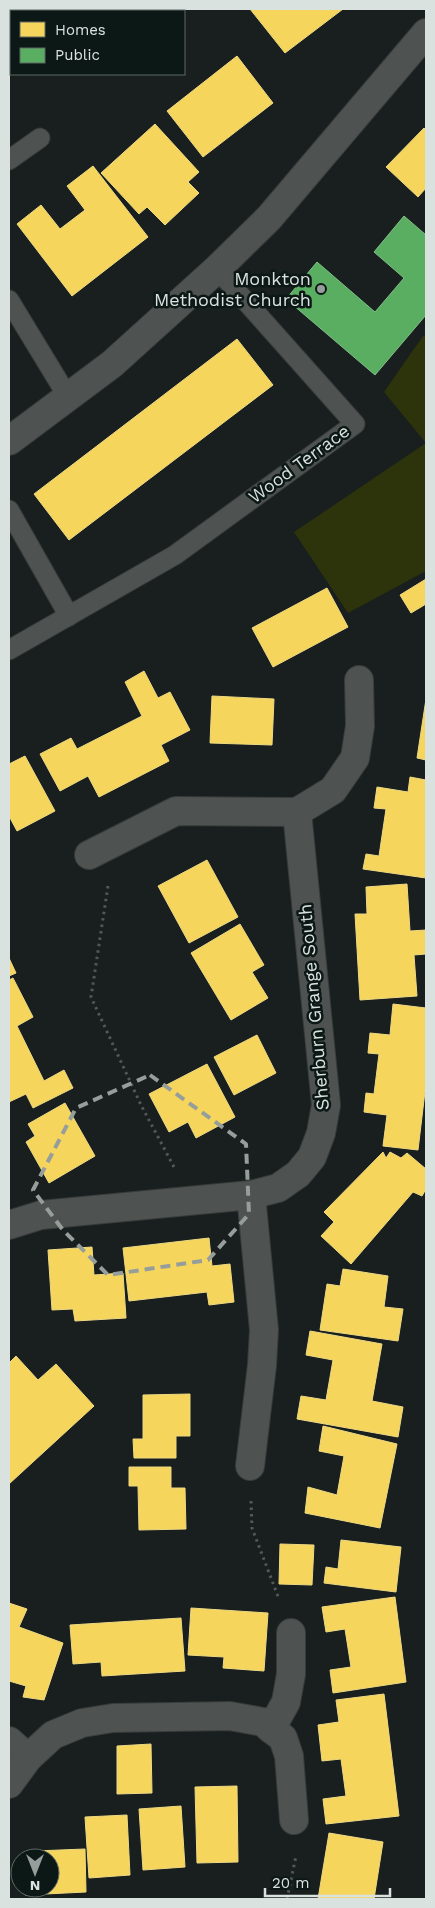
<svg xmlns="http://www.w3.org/2000/svg" width="435" height="1908" font-family="'Work Sans',sans-serif">
<style>
.green{fill:#2d330b}
.homes{fill:#f6d55c;stroke:#eed983}
.public{fill:#5aae61;stroke:#80be87}
.lines{fill:none;stroke-linecap:round;stroke-linejoin:round}
.service-casing{stroke:#373c3a;stroke-width:21}
.minor-casing{stroke:#373c3a;stroke-width:30}
.path{stroke:#535856;stroke-width:3;stroke-dasharray:2.5 4;stroke-linecap:butt}
.service{stroke:#4e5251;stroke-width:19}
.minor{stroke:#4e5251;stroke-width:28}
.marked{fill:none;stroke:#969e9b;stroke-width:4;stroke-dasharray:10 6;stroke-linejoin:round}
.poi-dot{fill:#969e9b;stroke:#0c1815;stroke-width:2}
.labels{text-anchor:middle;stroke-width:5;stroke-linejoin:round;paint-order:stroke}
.poi-label{font-size:18px;fill:#dae2df;stroke:#0c1815;text-anchor:end}
.street-label{font-size:18px;fill:#dae2df;stroke:#0c1815}
</style>
<rect width="100%" height="100%" fill="#181f1e"/>
<path class="green" d="M426 335V571L348 613 294 532 426 443 384 392 423 336Z"/>
<g class="homes">
<path d="M250 9H343L285 53Z"/>
<path d="M237 56 273 103 203 157 167 111Z"/>
<path d="M155 124 199 172 188 182 199 193 165 225 147 207 139 214 101 173Z"/>
<path d="M424 128 426 130V188L418 197 386 167Z"/>
<path d="M93 166 148 237 72 296 17 224 41 205 60 229 85 210 67 186Z"/>
<path d="M237 339 273 385 69 540 34 494Z"/>
<path d="M426 579V604L411 613 400 595Z"/>
<path d="M327 588 348 627 273 667 252 628Z"/>
<path d="M144 671 158 698 170 692 190 730 161 745 169 761 99 797 88 776 60 791 40 754 71 738 77 749 142 716 125 682Z"/>
<path d="M212 696 274 699 272 745 210 743Z"/>
<path d="M426 699V760L417 758Z"/>
<path d="M25 756 55 811 17 831 9 816V764Z"/>
<path d="M410 777 426 780V878L363 869 366 854 379 856 386 809 374 808 377 787 408 792Z"/>
<path d="M207 860 238 917 189 943 158 886Z"/>
<path d="M407 884 410 931 426 930V954L414 955 417 996 360 1000 355 914H367L366 887Z"/>
<path d="M240 924 264 965 252 972 268 998 231 1020 191 953Z"/>
<path d="M9 958 16 973 9 976Z"/>
<path d="M13 978 33 1017 17 1026 44 1081 64 1070 73 1088 33 1108 26 1094 9 1102V980Z"/>
<path d="M393 1004 426 1008V1083L418 1150 383 1146 387 1115 364 1112 366 1093 374 1094 379 1054 368 1053 370 1033 390 1035Z"/>
<path d="M257 1035 276 1073 234 1095 214 1057Z"/>
<path d="M207 1064 235 1117 196 1138 188 1122 169 1132 149 1094Z"/>
<path d="M65 1103 95 1156 49 1183 26 1142 35 1136 28 1124Z"/>
<path d="M383 1152 386 1158 390 1152 401 1158 407 1153 426 1169V1189L422 1196 413 1192 351 1264 321 1236 334 1222 324 1212Z"/>
<path d="M209 1238 212 1266 230 1264 234 1302 209 1305 207 1292 129 1301 123 1248Z"/>
<path d="M92 1247 94 1275 123 1273 126 1318 75 1321 73 1309 52 1310 48 1250Z"/>
<path d="M343 1269 388 1276 384 1307 403 1309 398 1341 320 1330 327 1284 340 1286Z"/>
<path d="M310 1331 382 1344 372 1401 403 1407 398 1437 297 1419 301 1396 326 1400 333 1360 306 1355Z"/>
<path d="M16 1356 38 1380 56 1364 94 1406 9 1484V1363Z"/>
<path d="M190 1394V1436H176V1458H134L133 1439H143V1395Z"/>
<path d="M323 1426 397 1444 380 1528 305 1513 308 1487 337 1495 344 1456 319 1451Z"/>
<path d="M129 1467H171V1488H185L186 1529 139 1530 138 1486H129Z"/>
<path d="M341 1540 401 1547 396 1592 324 1583 326 1567 338 1569Z"/>
<path d="M280 1544 314 1545 312 1585 279 1584Z"/>
<path d="M395 1597 406 1682 333 1693 330 1670 351 1667 345 1629 326 1632 322 1607Z"/>
<path d="M9 1603 27 1609 19 1627 63 1643 44 1700 23 1697 26 1686 9 1681Z"/>
<path d="M191 1608 268 1613 264 1671 223 1668 224 1657 188 1655Z"/>
<path d="M181 1618 185 1671 102 1676 101 1662 73 1664 70 1625Z"/>
<path d="M384 1694 399 1816 326 1824 323 1799 346 1796 341 1759 322 1761 318 1725 339 1722 336 1700Z"/>
<path d="M151 1744 152 1793 117 1794V1746Z"/>
<path d="M237 1786 238 1862 197 1863 195 1787Z"/>
<path d="M181 1806 185 1867 143 1870 139 1809Z"/>
<path d="M127 1815 130 1875 89 1878 85 1817Z"/>
<path d="M329 1833 383 1842 374 1899H318Z"/>
<path d="M85 1849 86 1892 25 1895V1888H50V1858H35V1851Z"/>
</g>
<path class="public" d="M404 216 426 235V315L375 375 286 299 317 262 375 312 404 278 374 252Z"/>
<g class="lines">
<g class="service-casing">
<g id="service">
<path d="M9 160 40 138"/>
<path d="M9 300 68 397"/>
<path d="M9 510 69 616"/>
<path d="M9 650 175 555 355 424 217 269"/>
</g>
</g>
<g class="minor-casing">
<g id="minor">
<path d="M9 441 112 364 217 269 269 218 426 33"/>
<path d="M89 855 176 811 297 812 333 790 355 758 360 726 359 680"/>
<path d="M9 1225 41 1215 251 1195 278 1188 298 1174 312 1157 321 1133 326 1105 297 812"/>
<path d="M250 1466 262 1365 264 1330 251 1195"/>
<path d="M291 1633V1674L286 1702 271 1729 283 1738 289 1756 294 1820"/>
<path d="M9 1741 28 1758"/>
<path d="M9 1784 28 1758 53 1735 82 1723 113 1718 230 1716 263 1722 271 1729"/>
</g>
</g>
<g class="path">
<path d="M108 886 91 997 141 1105 174 1167"/>
<path d="M251 1501 252 1528 279 1599"/>
<path d="M287 1899 296 1856"/>
</g>
<use href="#service" class="service"/>
<use href="#minor" class="minor"/>
</g>
<path class="marked" d="M150 1075 246 1144 249 1214 208 1260 108 1275 63 1230 33 1190 76 1108Z"/>
<circle class="poi-dot" cx="321" cy="289" r="5"/>
<g class="labels">
<g class="poi-label">
<text x="311" y="285">Monkton<tspan x="311" dy="21">Methodist Church</tspan></text>
</g>
<g class="street-label">
<text transform="translate(299 464) rotate(-36)" y="6">Wood Terrace</text>
<text transform="translate(314 1007) rotate(-95)" y="6">Sherburn Grange South</text>
</g>
</g>
<rect width="435" height="1908" fill="none" stroke="#dae2df" stroke-width="20"/>
<rect x="10" y="10" width="175" height="65" fill="#0c1815" stroke="#5e6966"/>
<rect x="20" y="22" width="25" height="15" fill="#f6d55c" stroke="#5e6966"/>
<text x="55" y="35" font-size="15" fill="#dae2df">Homes</text>
<rect x="20" y="48" width="25" height="15" fill="#5aae61" stroke="#5e6966"/>
<text x="55" y="60" font-size="15" fill="#dae2df">Public</text>
<g transform="translate(35 1873) rotate(180)"><circle r="24" fill="#0c1815" stroke="#5e6966"/>
<path d="M0-4L9 19L0 12L-9 19Z" fill="#969e9b"/>
<text y="-8" font-size="14" font-weight="bold" text-anchor="middle" fill="#dae2df">N</text>
</g>
<path d="M265 1888v8h125v-8" fill="none" stroke="#dae2df" stroke-width="2.5"/>
<text x="272" y="1888" font-size="15" fill="#dae2df" stroke="#0c1815" stroke-width="4" paint-order="stroke">20 m</text>
</svg>
